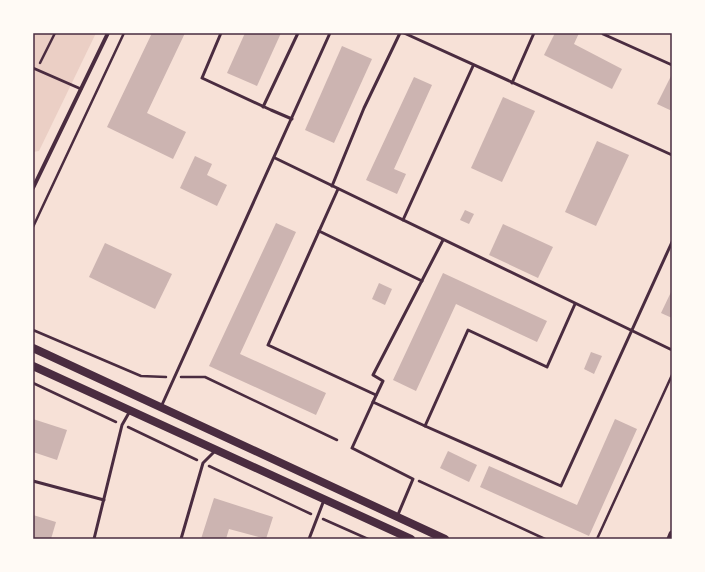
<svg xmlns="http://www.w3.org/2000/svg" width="705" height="572" font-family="Raleway,sans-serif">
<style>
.green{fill:#ebcfc5}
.building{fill:#ccb4b1}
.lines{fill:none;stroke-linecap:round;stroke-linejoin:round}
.path{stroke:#4a2c40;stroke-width:2.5}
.service{stroke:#4a2c40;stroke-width:3}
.minor{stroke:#4a2c40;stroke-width:4}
.tertiary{stroke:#4a2c40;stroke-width:7}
.secondary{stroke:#4a2c40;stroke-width:8}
.neatline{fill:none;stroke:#4a2c40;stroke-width:1.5}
</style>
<rect width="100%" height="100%" fill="#f7e1d7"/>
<path class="green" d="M33 33H96L39 151 33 152Z"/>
<g class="building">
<path d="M152 33H185L147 113 186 132 173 159 107 127Z"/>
<path d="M245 33H281L257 86 227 73Z"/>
<path d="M555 33H579L574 44 622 69 612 89 544 55Z"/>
<path d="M342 46 372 59 334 143 305 130Z"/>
<path d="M671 76 672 77V111L657 104Z"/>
<path d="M414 77 432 85 394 169 406 174 397 194 366 180Z"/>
<path d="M503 97 535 111 502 182 471 168Z"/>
<path d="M597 141 629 155 596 226 565 212Z"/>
<path d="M195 156 212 164 207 175 227 185 217 206 180 188Z"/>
<path d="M465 210 474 214 469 224 460 220Z"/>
<path d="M276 223 296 232 240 354 326 393 316 415 209 366Z"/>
<path d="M503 224 553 247 538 278 489 255Z"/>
<path d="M105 243 172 274 155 309 89 277Z"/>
<path d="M443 273 547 321 537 342 456 304 416 391 393 380Z"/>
<path d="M379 283 392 289 385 305 372 299Z"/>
<path d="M672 290V318L661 313Z"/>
<path d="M591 352 602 356 594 374 584 369Z"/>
<path d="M33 419 67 430 57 460 33 452Z"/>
<path d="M615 419 637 429 589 536 480 487 489 466 577 505Z"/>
<path d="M448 451 477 465 469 482 440 468Z"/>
<path d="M214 498 273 517 266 539 229 529 226 539H201Z"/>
<path d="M33 515 56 522 51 539H33Z"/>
</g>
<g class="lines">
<g class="path">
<path d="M40 63 55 33"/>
<path d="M33 227 124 33"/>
<path d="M33 330 141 376 166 377"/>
<path d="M181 377H205L337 440"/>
<path d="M33 383 116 422"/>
<path d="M128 427 197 460"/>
<path d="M209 466 311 514"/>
<path d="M419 481 545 539"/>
<path d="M323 519 368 539"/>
<path d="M597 539 672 375"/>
</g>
<g class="service">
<path d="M221 33 202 78 271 110 292 119"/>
<path d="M404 33 672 155"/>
<path d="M604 33 603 34 672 65"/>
<path d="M33 68 81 89"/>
<path d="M512 83 534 33"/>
<path d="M263 107 298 33"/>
<path d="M275 158 672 350"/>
<path d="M332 186 364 108 400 33"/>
<path d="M338 189 268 345 376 395"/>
<path d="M403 220 473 66"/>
<path d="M319 231 422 281"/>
<path d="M373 402 383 381 373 375 443 240"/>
<path d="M161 407 330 33"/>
<path d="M425 426 561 486 672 242"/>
<path d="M33 481 104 500"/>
<path d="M397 517 413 479 352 448 373 402 425 426 468 330 547 367 575 304"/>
<path d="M94 539 122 425 130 411"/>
<path d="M181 539 203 463 215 451"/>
<path d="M309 539 324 500"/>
</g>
<path class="minor" d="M33 188 108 33"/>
<path class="tertiary" d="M670 539 672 534"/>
<g class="secondary">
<path d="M33 348 445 539"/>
<path d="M33 366 411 539"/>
</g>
</g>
<rect width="705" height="572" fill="none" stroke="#fffaf5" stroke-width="68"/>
<rect x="34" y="34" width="637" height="504" class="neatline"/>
</svg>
